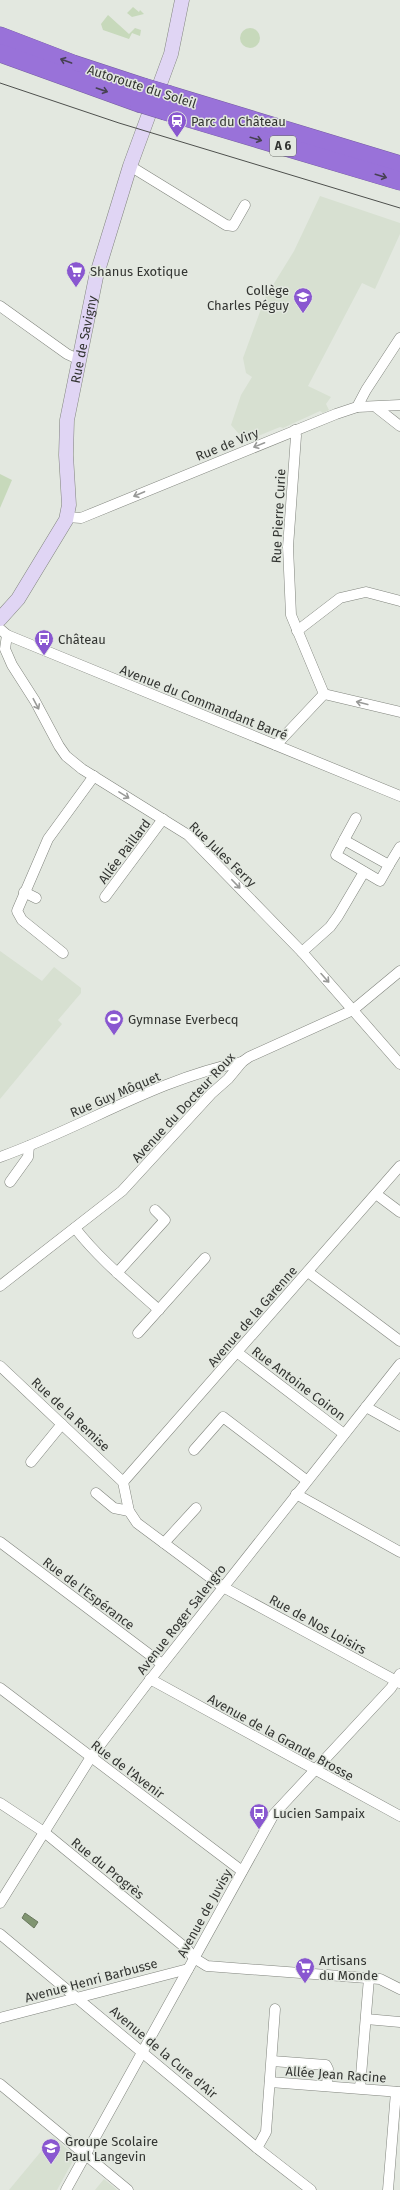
<svg xmlns="http://www.w3.org/2000/svg" width="400" height="2190" font-family="'Fira Sans',sans-serif">
<style>
.built{fill:#d7e0d1}
.green{fill:#c7d9bb}
.water{fill:#809571;stroke:#69785e}
.lines{fill:none;stroke-linecap:round;stroke-linejoin:round}
.minor-casing{stroke:#80847d;stroke-width:11}
.secondary-casing{stroke:#80847d;stroke-width:15}
.motorway-casing{stroke:#755d9f;stroke-width:19}
.minor{stroke:#fff;stroke-width:10}
.secondary{stroke:#e0d5f4;stroke-width:14}
.motorway{stroke:#9972d9;stroke-width:18}
.tram{stroke:#4e504d;stroke-width:1}
.motorway-bridge-casing{stroke:#755d9f;stroke-width:19;stroke-linecap:butt}
.motorway-bridge{stroke:#9972d9;stroke-width:18}
.oneway{stroke:#474153}
.oneway2{stroke:#999a98}
.labels{text-anchor:middle;stroke-width:3;stroke-linejoin:round;paint-order:stroke}
.shield{fill:#e3e8e0;stroke:#686b66;stroke-width:1}
.shield-label{font-size:12px;font-weight:bold;fill:#333532}
.street-label{font-size:13px;fill:#333532;stroke:#e3e8e0}
.poi-label{font-size:13px;fill:#333532;stroke:#e3e8e0;text-anchor:start}
</style>
<rect width="100%" height="100%" fill="#e3e8e0"/>
<g class="built">
<path d="M320 196 400 223V234L375 289 362 283 308 386 331 397 326 404 329 410 323 413 320 411 283 428 280 427 258 436 256 440 247 443 231 425 241 395 252 377 246 373 243 358 265 298 294 251Z"/>
<path d="M0 951 42 981 54 967 81 988V993L58 1020 62 1024 0 1099Z"/>
<path d="M53 2137 73 2154 74 2159 57 2190H9Z"/>
<path d="M104 2179 114 2187 117 2190H95Z"/>
</g>
<g class="green">
<path d="M133 7 139 12 140 10 144 14 132 17 127 13Z"/>
<path d="M108 15 129 34 135 28 141 30 140 36 132 33 129 39 103 30 101 24Z"/>
<circle cx="250" cy="38" r="10"/>
<path d="M0 474 12 480 0 508Z"/>
</g>
<path class="water" d="M25 1913 38 1922 34 1928 22 1918Z"/>
<g class="lines">
<g class="minor-casing">
<g id="minor">
<path d="M130 166 226 225 233 226 245 205"/>
<path d="M0 306 67 354 80 360"/>
<path d="M357 407 366 390 400 338"/>
<path d="M377 408 400 426"/>
<path d="M67 517 81 518 336 414 357 407 400 405"/>
<path d="M0 629 7 635 400 796"/>
<path d="M297 631 340 598 366 592 400 601"/>
<path d="M7 635 5 649 12 665 35 701 59 746 66 756 82 769 188 835 302 952 400 1064"/>
<path d="M324 694 400 712"/>
<path d="M276 745 324 694 291 615 288 547 296 436 295 430"/>
<path d="M344 840 389 865 380 881 336 855Z"/>
<path d="M344 840 356 818"/>
<path d="M389 865 400 847"/>
<path d="M24 892 36 898"/>
<path d="M105 897 163 819"/>
<path d="M302 952 330 927 338 916 364 872"/>
<path d="M63 953 22 920 17 911 48 839 94 776"/>
<path d="M0 1157C82 1128 156 1079 242 1062"/>
<path d="M10 1182 28 1157 29 1146"/>
<path d="M376 1194 400 1212"/>
<path d="M75 1228C99 1259 130 1284 159 1310"/>
<path d="M308 1272 400 1341"/>
<path d="M117 1273 165 1220 155 1210"/>
<path d="M0 1286 122 1191 211 1094 228 1079 242 1062 249 1057 353 1010 400 971"/>
<path d="M138 1333 205 1258"/>
<path d="M238 1353 344 1434"/>
<path d="M0 1366 123 1482 129 1511 137 1523 223 1587 400 1683"/>
<path d="M366 1407 400 1426"/>
<path d="M194 1450 223 1417 306 1480"/>
<path d="M31 1462 62 1424"/>
<path d="M123 1482 400 1166"/>
<path d="M96 1493 114 1508 129 1511"/>
<path d="M296 1494 400 1552"/>
<path d="M0 1542 162 1664"/>
<path d="M164 1543 196 1508"/>
<path d="M150 1679 400 1816"/>
<path d="M0 1688 242 1871"/>
<path d="M0 1803 44 1832 187 1949 194 1958 207 1966 380 1979 400 1989"/>
<path d="M0 1903 91 1757 146 1685 400 1364"/>
<path d="M0 1934 257 2148 311 2190"/>
<path d="M0 2018 188 1969"/>
<path d="M366 2019 400 2022"/>
<path d="M272 2061 326 2065 328 2069 327 2086"/>
<path d="M270 2082 400 2092"/>
<path d="M0 2084 128 2190"/>
<path d="M360 2088 369 1978"/>
<path d="M257 2148 266 2132 275 2009"/>
<path d="M66 2190 274 1814 391 1688 400 1674"/>
<path d="M388 2190 396 2092"/>
</g>
</g>
<g class="secondary-casing">
<g id="secondary">
<path id="s1" d="M0 619 18 599 66 520 69 505 66 455 67 420 96 277 130 166 171 54 182 0"/>
</g>
</g>
<g class="motorway-casing">
<g id="motorway">
<path d="M0 36 73 64 143 87"/>
<path d="M0 53 139 103"/>
<path d="M170 95 400 165"/>
<path d="M165 111 400 181"/>
</g>
</g>
<use href="#minor" class="minor"/>
<use href="#secondary" class="secondary"/>
<use href="#motorway" class="motorway"/>
<path class="tram" d="M0 83 119 123 400 208"/>
<g class="motorway-bridge-casing">
<g id="motorway-bridge">
<path d="M143 87 170 95"/>
<path d="M139 103 165 111"/>
</g>
</g>
<use href="#motorway-bridge" class="motorway-bridge"/>
</g>
<defs><path id="oneway-shaft" d="M-6 0H5M1.5-3L5.5 0L1.5 3" fill="none" stroke-width="1.6" stroke-linecap="round" stroke-linejoin="round"/></defs>
<g class="oneway">
<use href="#oneway-shaft" transform="translate(66 61) rotate(-160)"/>
<use href="#oneway-shaft" transform="translate(102 90) rotate(19)"/>
<use href="#oneway-shaft" transform="translate(256 139) rotate(16)"/>
<use href="#oneway-shaft" transform="translate(381 176) rotate(17)"/>
</g>
<g class="oneway2">
<use href="#oneway-shaft" transform="translate(259 445) rotate(158)"/>
<use href="#oneway-shaft" transform="translate(139 494) rotate(157)"/>
<use href="#oneway-shaft" transform="translate(362 703) rotate(-166)"/>
<use href="#oneway-shaft" transform="translate(36 704) rotate(62)"/>
<use href="#oneway-shaft" transform="translate(124 795) rotate(32)"/>
<use href="#oneway-shaft" transform="translate(236 884) rotate(46)"/>
<use href="#oneway-shaft" transform="translate(325 978) rotate(48)"/>
</g>
<defs>
<g id="station-pin" transform="scale(1)"><path d="M0 17L-7.5 6A9.5 9.5 0 1 1 7.5 6Z" fill="#8957d0" stroke="#e3e8e0"/><path d="M-3-6H3Q5-6 5-4V2Q5 4 3 4L4.5 6H3L1.5 4h-3L-3 6H-4.5L-3 4Q-5 4-5 2V-4Q-5-6-3-6ZM-3.5-4v3h7v-3ZM-3.5 1v1.5H-2V1ZM2 1v1.5H3.5V1Z" fill="#fff"/></g>
<g id="supermarket-pin" transform="scale(1)"><path d="M0 17L-7.5 6A9.5 9.5 0 1 1 7.5 6Z" fill="#8957d0" stroke="#e3e8e0"/><path d="M-6-5.5h2.5l.6 2H6L4.5 2H-2.5L-4.4-4H-6ZM-1.5 3.2a1.3 1.3 0 1 0 .1 0ZM3 3.2a1.3 1.3 0 1 0 .1 0Z" fill="#fff"/></g>
<g id="school-pin" transform="scale(1)"><path d="M0 17L-7.5 6A9.5 9.5 0 1 1 7.5 6Z" fill="#8957d0" stroke="#e3e8e0"/><path d="M0-5L7-2L0 1L-7-2ZM-4 1L0 2.5L4 1V4Q0 6-4 4Z" fill="#fff"/></g>
<g id="bus-pin" transform="scale(1)"><path d="M0 17L-7.5 6A9.5 9.5 0 1 1 7.5 6Z" fill="#8957d0" stroke="#e3e8e0"/><path d="M-5-6H5V4H4V6H2V4H-2V6H-4V4H-5ZM-3.5-4V0h7V-4ZM-3.5 1.2v1.5H-2V1.2ZM2 1.2v1.5H3.5V1.2Z" fill="#fff"/></g>
<g id="stadium-pin" transform="scale(1)"><path d="M0 17L-7.5 6A9.5 9.5 0 1 1 7.5 6Z" fill="#8957d0" stroke="#e3e8e0"/><path d="M0-5a6.5 5 0 1 0 0 10a6.5 5 0 1 0 0-10ZM-3.5-1.8h7v3.6h-7Z" fill="#fff"/></g>
</defs>
<g fill-rule="evenodd">
<use href="#station-pin" x="177" y="121"/>
<use href="#supermarket-pin" x="76" y="271"/>
<use href="#school-pin" x="303" y="297"/>
<use href="#bus-pin" x="44" y="639"/>
<use href="#stadium-pin" x="114" y="1019"/>
<use href="#bus-pin" x="259" y="1813"/>
<use href="#supermarket-pin" x="305" y="1967"/>
<use href="#school-pin" x="51" y="2148"/>
</g>
<g class="labels">
<rect class="shield" x="270" y="136" width="26" height="20" rx="3"/>
<g class="shield-label">
<text x="283" y="150">A 6</text>
</g>
<g class="street-label">
<text transform="translate(142 86) rotate(18)" y="5">Autoroute du Soleil</text>
<text dy="5" stroke="none"><textPath href="#s1" startOffset="302">Rue de Savigny</textPath></text>
<text transform="translate(227 444) rotate(-22)" y="5">Rue de Viry</text>
<text transform="translate(278 516) rotate(-87)" y="5">Rue Pierre Curie</text>
<text transform="translate(204 702) rotate(22)" y="5">Avenue du Commandant Barré</text>
<text transform="translate(124 851) rotate(-53)" y="5">Allée Paillard</text>
<text transform="translate(223 854) rotate(44)" y="5">Rue Jules Ferry</text>
<text transform="translate(115 1094) rotate(-23)" y="5">Rue Guy Môquet</text>
<text transform="translate(183 1107) rotate(-47)" y="5">Avenue du Docteur Roux</text>
<text transform="translate(252 1316) rotate(-49)" y="5">Avenue de la Garenne</text>
<text transform="translate(299 1383) rotate(37)" y="5">Rue Antoine Coiron</text>
<text transform="translate(71 1414) rotate(43)" y="5">Rue de la Remise</text>
<text transform="translate(89 1593) rotate(37)" y="5">Rue de l'Espérance</text>
<text transform="translate(181 1619) rotate(-52)" y="5">Avenue Roger Salengro</text>
<text transform="translate(318 1624) rotate(29)" y="5">Rue de Nos Loisirs</text>
<text transform="translate(281 1737) rotate(29)" y="5">Avenue de la Grande Brosse</text>
<text transform="translate(128 1769) rotate(37)" y="5">Rue de l'Avenir</text>
<text transform="translate(108 1868) rotate(39)" y="5">Rue du Progrès</text>
<text transform="translate(204 1913) rotate(-61)" y="5">Avenue de Juvisy</text>
<text transform="translate(91 1980) rotate(-15)" y="5">Avenue Henri Barbusse</text>
<text transform="translate(164 2052) rotate(40)" y="5">Avenue de la Cure d'Air</text>
<text transform="translate(336 2074) rotate(4)" y="5">Allée Jean Racine</text>
</g>
<g class="poi-label">
<text x="191" y="126">Parc du Château</text>
<text x="90" y="276">Shanus Exotique</text>
<text x="289" y="295" text-anchor="end">Collège<tspan x="289" dy="15">Charles Péguy</tspan></text>
<text x="58" y="644">Château</text>
<text x="128" y="1024">Gymnase Everbecq</text>
<text x="273" y="1818">Lucien Sampaix</text>
<text x="319" y="1965">Artisans<tspan x="319" dy="15">du Monde</tspan></text>
<text x="65" y="2146">Groupe Scolaire<tspan x="65" dy="15">Paul Langevin</tspan></text>
</g>
</g>
</svg>
